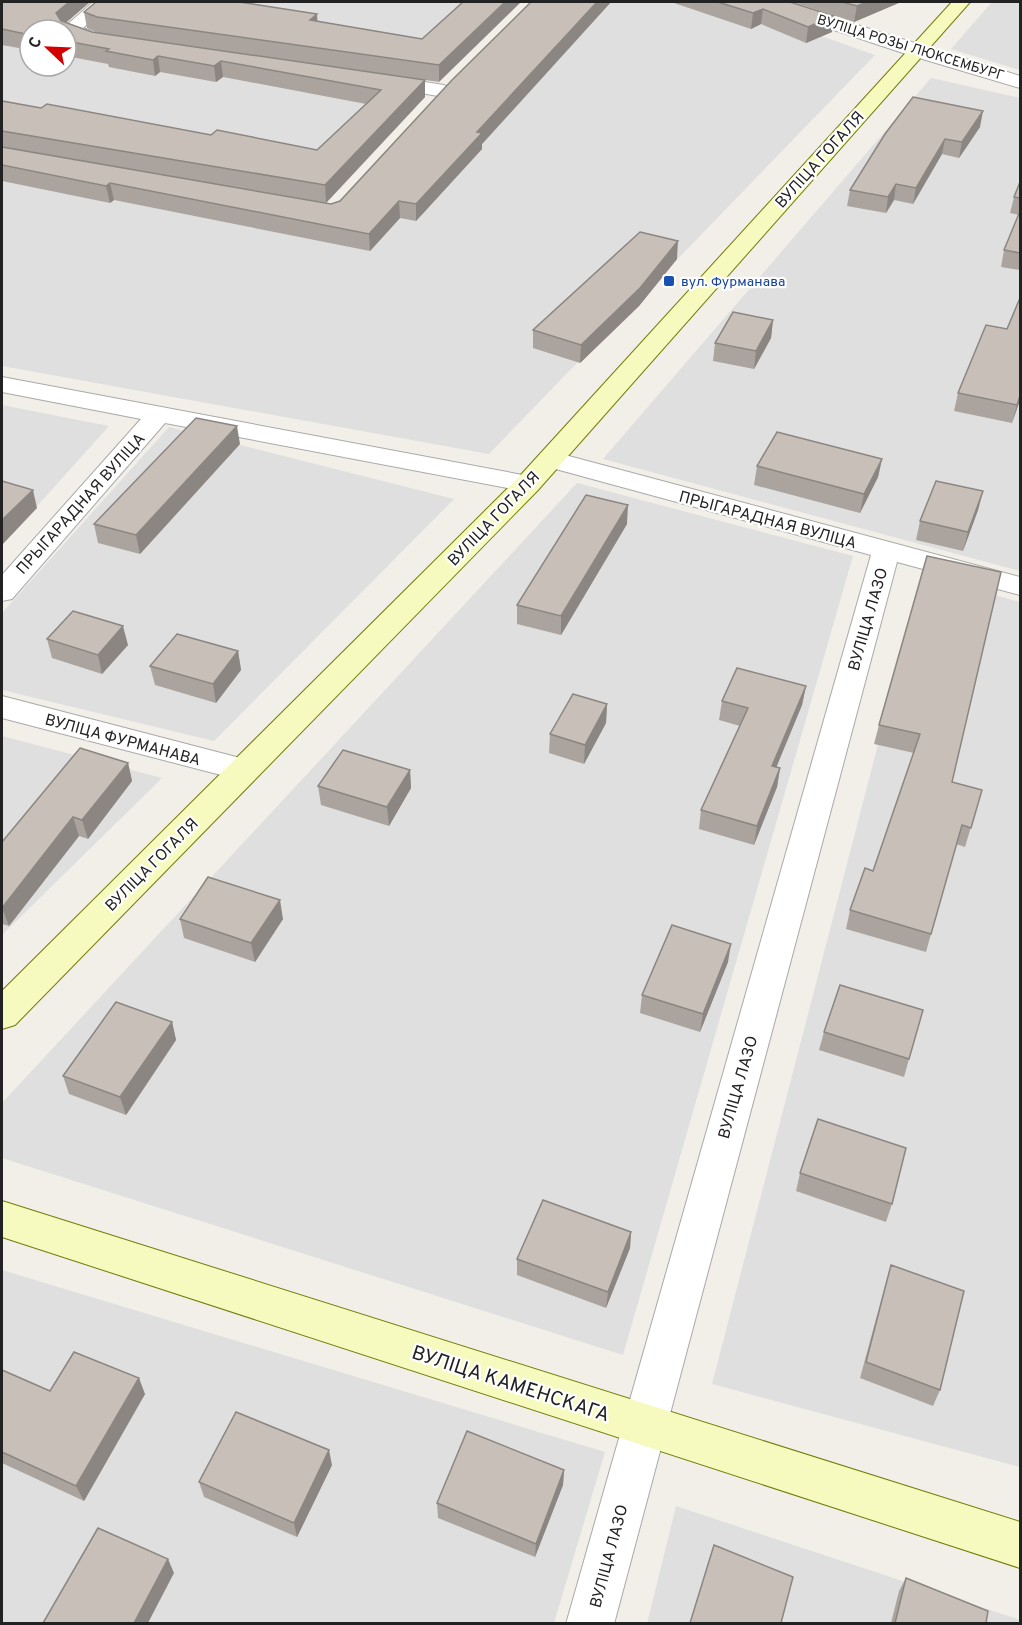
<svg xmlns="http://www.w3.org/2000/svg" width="1022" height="1625" font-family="Overpass,sans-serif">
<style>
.residential{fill:#e0dfdf}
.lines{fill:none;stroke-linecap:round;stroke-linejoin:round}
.street-casing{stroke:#a9a9a9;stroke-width:2}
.secondary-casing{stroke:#707d05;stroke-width:2}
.street{fill:#fff;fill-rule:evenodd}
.secondary{fill:#f7fabf;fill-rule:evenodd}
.wall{fill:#aba49e}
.shaded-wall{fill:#8b8681}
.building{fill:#c7bfb8;stroke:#8b8681;stroke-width:1.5}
.transit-dot{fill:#1a4fb4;stroke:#fff;stroke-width:2}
.labels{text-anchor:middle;stroke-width:4.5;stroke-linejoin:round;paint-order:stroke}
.far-street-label{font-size:14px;fill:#222;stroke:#fff}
.far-transit-label{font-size:14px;fill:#164399;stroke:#fff;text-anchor:start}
.street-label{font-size:16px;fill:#222;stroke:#fff}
.near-street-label{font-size:20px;fill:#222;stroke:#fff}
</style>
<rect width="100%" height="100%" fill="#f2efe9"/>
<g class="residential">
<path d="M2 2 30 30V66H66V35L422 94 326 197 2 142Z"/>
<path d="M132 2H515L438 75Z"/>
<path d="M565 2H724L875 55 489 454 2 366V164L358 223Z"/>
<path d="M992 2H1020V70L951 49Z"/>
<path d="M931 78 1020 98V571L603 459Z"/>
<path d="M2 405 109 426 2 545Z"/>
<path d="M169 427 454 499 214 741 2 690V613Z"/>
<path d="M577 483 853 556 623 1355 2 1158V1103Z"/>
<path d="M922 575 1020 602V1467L712 1384Z"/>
<path d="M2 736 162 778 2 935Z"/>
<path d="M2 1270 605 1452 554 1623H2Z"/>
<path d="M676 1506 1020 1620V1624H647Z"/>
</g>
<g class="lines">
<g class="street-casing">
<g id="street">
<path d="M93 2H112L83 28 113 38 115 42 113 46 106 48 66 35V30H61Z"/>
<path d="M759 2H784L1020 76V88L909 55 762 6Z"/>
<path d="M380 75 444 85 454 91 444 97 373 85 370 81 373 77Z"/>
<path d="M2 377 528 476 538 478 541 484 538 490 528 492 165 423 12 599 2 601V575L141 419 2 392Z"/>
<path d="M550 451 1020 577V595L897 562 614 1624H566L871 555 541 465 537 459 541 453Z"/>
<path d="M2 696 244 759 255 762 260 770 255 778 244 781 2 718Z"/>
</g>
</g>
<g class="secondary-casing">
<g id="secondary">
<path d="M952 2H970L538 490 15 1025 2 1029V991L518 478Z"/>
<path d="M2 1201 1020 1522V1568L2 1237Z"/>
</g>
</g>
<use href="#street" class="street"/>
<use href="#secondary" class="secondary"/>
</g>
<g class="wall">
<path d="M2 2H90L66 22 92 32 425 80V97L326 203 2 147 331 204 340 201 531 2H611L482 144V149L416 221 400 218 370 251 114 200 110 203 2 181V101L41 108 211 135 317 150 366 104 223 77 216 82 160 72 155 76 109 67 108 64 66 56V30H30V50L2 45Z"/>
<path d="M463 2 439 82 100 33 87 28 84 12 317 21 422 39Z"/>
<path d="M671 2H901L854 22 793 2 832 32 806 43 761 24 751 29Z"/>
<path d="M980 127 959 158 942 154 913 204 894 200 886 213 847 206 850 190 885 134Z"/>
<path d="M1020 182V270L1001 267 1004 250 1019 215 1010 213 1014 197Z"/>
<path d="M677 259 639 306 580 363 533 348V330Z"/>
<path d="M773 320 771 338 754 369 713 361 715 343Z"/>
<path d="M1007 329 1020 400 1012 423 954 411 958 393Z"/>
<path d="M240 444 140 554 98 543 94 524Z"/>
<path d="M882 459 878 477 860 513 754 485 757 466Z"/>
<path d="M983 491 978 510 963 551 916 540 920 521Z"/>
<path d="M627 524 561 635 517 624V605Z"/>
<path d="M927 556 952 782 982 790 965 847 956 844 926 952 846 929 850 910 873 871 914 753 874 744 879 725Z"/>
<path d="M47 639 128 645 102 674 52 658Z"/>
<path d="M238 651 241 670 216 703 155 685 150 666Z"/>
<path d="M806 686 802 705 776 767 780 768 777 787 754 845 699 829 701 810 740 726 719 720 722 701Z"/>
<path d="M607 704 606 723 584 764 549 753 550 734Z"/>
<path d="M128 763 132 781 88 839 79 836 9 926 2 924V842Z"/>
<path d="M410 770 411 788 389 826 321 805 318 786Z"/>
<path d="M180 919H283L255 962 184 938Z"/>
<path d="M728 962 700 1032 640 1013 642 995Z"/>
<path d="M172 1022 176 1040 126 1115 69 1094 63 1076Z"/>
<path d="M824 1032 909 1059 904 1077 819 1050Z"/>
<path d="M800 1173 892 1204 886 1222 796 1191Z"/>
<path d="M631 1232 630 1248 606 1308 517 1275V1259Z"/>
<path d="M891 1265 940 1390 933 1406 860 1378 886 1282Z"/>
<path d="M2 1370 50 1391 145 1394 84 1501 2 1463Z"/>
<path d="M332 1465 297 1537 204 1497 199 1482Z"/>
<path d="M564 1470 563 1485 535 1557 438 1518 437 1503Z"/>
<path d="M906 1578 986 1623H891L899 1591Z"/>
</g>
<g class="shaded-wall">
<path d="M69 2H90L60 28 56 13Z"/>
<path d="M505 2H521L439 82V65Z"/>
<path d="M597 2H611L482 144V149L416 221V204L477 132Z"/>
<path d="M867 2H901L854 22 857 6Z"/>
<path d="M763 9 761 24 751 29 753 13Z"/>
<path d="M317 14 318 30 310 20Z"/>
<path d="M834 16 832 32 806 43 808 27Z"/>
<path d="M158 56 160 72 155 76 153 60Z"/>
<path d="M221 61 223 77 216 82 214 66Z"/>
<path d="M425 80V97L326 203 325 185Z"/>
<path d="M983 111 980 127 959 158 962 142Z"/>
<path d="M945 139 942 154 913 204 916 188Z"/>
<path d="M110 183 114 200 110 203 106 186Z"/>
<path d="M896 184 894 200 886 213 888 197Z"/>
<path d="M399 201 400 218 370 251 369 234Z"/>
<path d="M678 241 677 259 639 306 580 363 581 345Z"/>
<path d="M773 320 771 338 754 369 756 351Z"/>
<path d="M1020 396V400L1012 423 1017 405Z"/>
<path d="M237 426 240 444 140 554 136 535Z"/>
<path d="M882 459 878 477 860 513 864 494Z"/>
<path d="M33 490 37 508 2 545V520Z"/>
<path d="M983 491 978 510 963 551 968 532Z"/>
<path d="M628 505 627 524 561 635V616Z"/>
<path d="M123 626 128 645 102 674 98 655Z"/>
<path d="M238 651 241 670 216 703 213 684Z"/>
<path d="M806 686 802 705 769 785 772 766Z"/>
<path d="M607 704 606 723 584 764 585 745Z"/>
<path d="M128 763 132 781 88 839 82 820Z"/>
<path d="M780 768 777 787 754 845 757 826Z"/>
<path d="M410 770 411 788 389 826 387 807Z"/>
<path d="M73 817 79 836 9 926 2 908Z"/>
<path d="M280 900 283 919 255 962 251 943Z"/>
<path d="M731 944 728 962 700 1032 703 1014Z"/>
<path d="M172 1022 176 1040 126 1115 120 1097Z"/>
<path d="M631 1232 630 1248 606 1308 608 1292Z"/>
<path d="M139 1378 145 1394 84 1501 76 1486Z"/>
<path d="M329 1450 332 1465 297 1537 294 1523Z"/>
<path d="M564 1470 563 1485 535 1557 536 1544Z"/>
<path d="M168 1559 174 1573 148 1623H134Z"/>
</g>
<g class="building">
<path d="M2 2H69L56 13 61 21 92 32 425 80 325 185 2 131V101L41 108 47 104 211 135 217 130 317 150 381 90 221 61 214 66 158 56 153 60 106 51 109 49 66 41V30H30V35L2 29Z"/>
<path d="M96 2H239L317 14 310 20 422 39 463 2H505L439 65 97 17 84 12Z"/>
<path d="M531 2H597L477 132 482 133 416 204 399 201 369 234 110 183 106 186 2 165V147L331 204 340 201 452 80Z"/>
<path d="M718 2H790L834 16 808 27 763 9 753 13Z"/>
<path d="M842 2H867L857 6Z"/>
<path d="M913 97 983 111 962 142 945 139 916 188 896 184 888 197 850 190 885 134Z"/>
<path d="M1020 182V198L1014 197Z"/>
<path d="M1020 211V253L1004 250Z"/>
<path d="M640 232 678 241 640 288 581 345 533 330Z"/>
<path d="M1020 298V396L1017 405 958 393 986 325 1007 329Z"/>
<path d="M733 312 773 320 756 351 715 343Z"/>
<path d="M196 418 237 426 136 535 94 524Z"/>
<path d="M777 432 882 459 864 494 757 466Z"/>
<path d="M2 481 33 490 2 520Z"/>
<path d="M936 481 983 491 968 532 920 521Z"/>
<path d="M586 495 628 505 561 616 517 605Z"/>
<path d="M927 556 1001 572 952 782 982 790 971 828 962 825 931 934 850 910 865 868 873 871 920 734 879 725Z"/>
<path d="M73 611 123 626 98 655 47 639Z"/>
<path d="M177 634 238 651 213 684 150 666Z"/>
<path d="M737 668 806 686 772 766 780 768 757 826 701 810 748 708 722 701Z"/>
<path d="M573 694 607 704 585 745 550 734Z"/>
<path d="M80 748 128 763 82 820 73 817 2 908V842Z"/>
<path d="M343 750 410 770 387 807 318 786Z"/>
<path d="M208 877 280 900 251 943 180 919Z"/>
<path d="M672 925 731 944 703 1014 642 995Z"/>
<path d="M840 985 923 1010 909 1059 824 1032Z"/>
<path d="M116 1002 172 1022 120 1097 63 1076Z"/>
<path d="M818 1119 906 1148 892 1204 800 1173Z"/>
<path d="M543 1200 631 1232 608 1292 517 1259Z"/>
<path d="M891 1265 964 1291 940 1390 866 1362Z"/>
<path d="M74 1352 139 1378 76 1486 2 1452V1370L50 1391Z"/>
<path d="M236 1412 329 1450 294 1523 199 1482Z"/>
<path d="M467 1431 564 1470 536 1544 437 1503Z"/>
<path d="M98 1528 168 1559 134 1623H43Z"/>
<path d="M714 1545 793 1577 781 1623H690Z"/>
<path d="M906 1578 988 1611 986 1623H895Z"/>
</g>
<rect class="transit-dot" x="663" y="275" width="12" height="12" rx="3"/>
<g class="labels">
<g class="far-street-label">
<text transform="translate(911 47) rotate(17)" y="5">ВУЛІЦА РОЗЫ ЛЮКСЕМБУРГ</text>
</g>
<g class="far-transit-label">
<text x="681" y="286">вул. Фурманава</text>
</g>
<g class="street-label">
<text transform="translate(819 159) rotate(-48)" y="6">ВУЛІЦА ГОГАЛЯ</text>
<text transform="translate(80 503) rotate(-48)" y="6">ПРЫГАРАДНАЯ ВУЛІЦА</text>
<text transform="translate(493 518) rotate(-46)" y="6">ВУЛІЦА ГОГАЛЯ</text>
<text transform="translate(768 519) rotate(15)" y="6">ПРЫГАРАДНАЯ ВУЛІЦА</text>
<text transform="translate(867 619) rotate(-74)" y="6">ВУЛІЦА ЛАЗО</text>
<text transform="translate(123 739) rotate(15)" y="6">ВУЛІЦА ФУРМАНАВА</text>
<text transform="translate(151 864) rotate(-45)" y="6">ВУЛІЦА ГОГАЛЯ</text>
<text transform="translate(737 1087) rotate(-74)" y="6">ВУЛІЦА ЛАЗО</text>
<text transform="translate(608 1556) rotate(-75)" y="6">ВУЛІЦА ЛАЗО</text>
</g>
<g class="near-street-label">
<text transform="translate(511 1383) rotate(18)" y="7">ВУЛІЦА КАМЕНСКАГА</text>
</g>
</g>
<rect width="1022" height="1625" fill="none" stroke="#222222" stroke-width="6"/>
<g transform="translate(48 48) rotate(293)"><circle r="28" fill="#ffffff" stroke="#a7a7a7" stroke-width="1.5"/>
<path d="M0-4.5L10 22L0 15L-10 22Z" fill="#d40000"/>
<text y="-9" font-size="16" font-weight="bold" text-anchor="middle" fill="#222222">С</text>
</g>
</svg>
